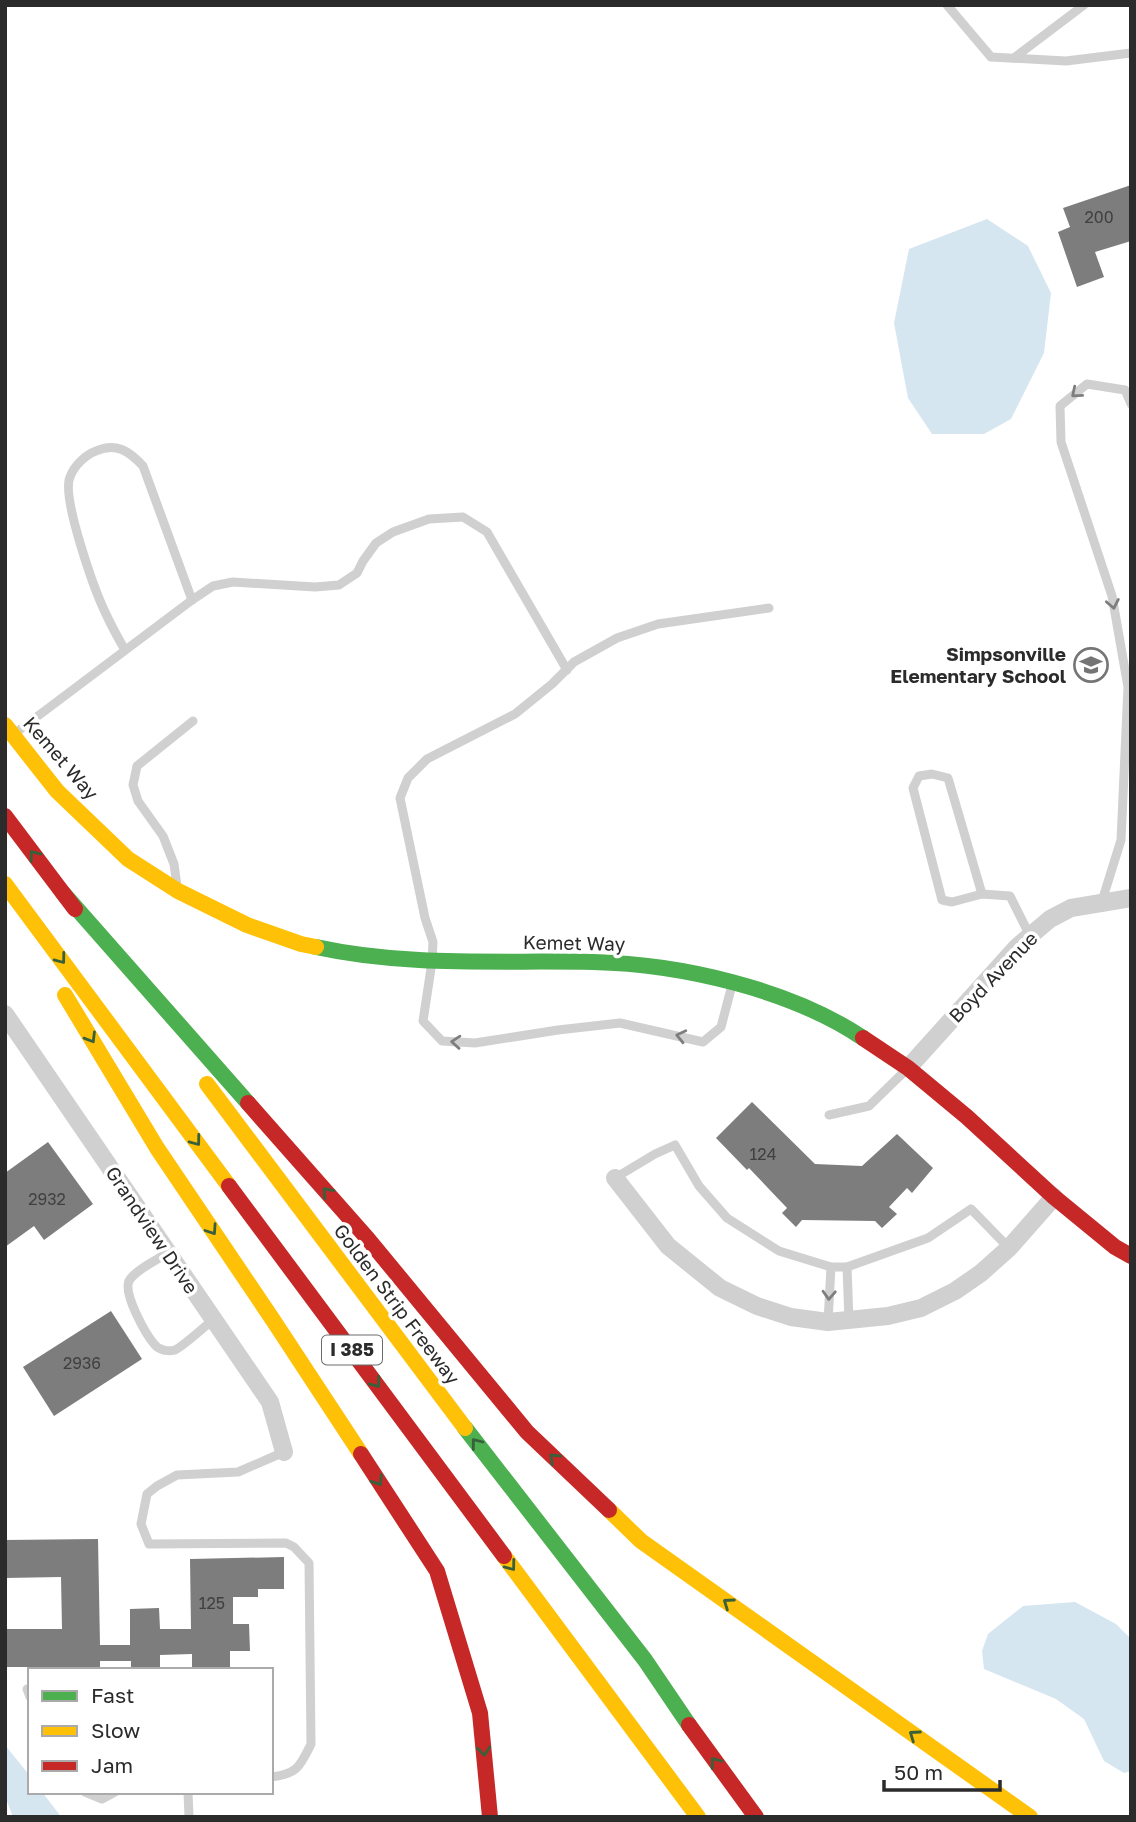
<svg xmlns="http://www.w3.org/2000/svg" width="1136" height="1822" font-family="'Golos Text',sans-serif">
<style>
.water{fill:#d5e6f1}
.building{fill:#7d7d7d}
.lines{fill:none;stroke-linecap:round;stroke-linejoin:round}
.lane{stroke:#d0d0d0;stroke-width:9}
.street{stroke:#d0d0d0;stroke-width:18}
.fast{stroke:#4caf50;stroke-width:16}
.slow{stroke:#ffc107;stroke-width:16}
.jam{stroke:#c62828;stroke-width:16}
.oneway{stroke:#7e7e7e}
.oneway2{stroke:#38603a}
.labels{text-anchor:middle;stroke-width:7;stroke-linejoin:round;paint-order:stroke}
.number-label{font-size:16px;fill:#404040}
.shield{fill:#fff;stroke:#6b6b6b;stroke-width:2}
.shield-label{font-size:18px;font-weight:bold;fill:#2b2b2b}
.poi-label{font-size:19px;font-weight:bold;fill:#2b2b2b;stroke:#fff;text-anchor:end}
.street-label{font-size:19px;fill:#2b2b2b;stroke:#fff}
</style>
<rect width="100%" height="100%" fill="#fff"/>
<g class="water">
<path d="M987 219 1028 246 1051 293 1044 353 1011 419 984 434H932L908 398 894 323 909 249Z"/>
<path d="M1075 1602 1116 1624 1131 1639V1771L1124 1773 1104 1761 1084 1719 1056 1699 984 1669 982 1651 988 1634 1023 1606Z"/>
<path d="M5 1745 30 1776V1792H42L59 1814V1817H13L5 1796Z"/>
</g>
<g class="building">
<path d="M1131 185V241L1095 252 1104 277 1077 287 1058 232 1070 227 1063 208Z"/>
<path d="M752 1102 815 1164 862 1166 897 1134 933 1168 912 1193 907 1188 889 1207 897 1214 882 1228 875 1221 802 1220 796 1227 782 1213 787 1208 749 1168 747 1170 716 1138Z"/>
<path d="M48 1142 93 1204 44 1240 34 1226 5 1247V1173Z"/>
<path d="M111 1311 142 1359 54 1416 23 1367Z"/>
<path d="M98 1539 100 1645H130V1609L159 1608 160 1629H191L190 1559 284 1557V1589H258V1597H233V1624H249L250 1651H230V1670H192V1654L160 1655V1670H131V1661H100V1670H62V1667H5V1629H62L61 1577 5 1578V1540Z"/>
</g>
<g class="lines">
<g class="lane">
<path d="M947 5 991 57 1066 61 1131 53"/>
<path d="M1014 58 1084 5"/>
<path d="M125 650C118 638 111 625 105 612 95 591 61 497 70 477 74 466 85 455 96 451 116 442 129 451 143 466L192 600"/>
<path d="M14 734 192 600 213 586 233 582 315 587 339 585 357 573 363 561 376 543 393 532 429 519 463 517 487 532 567 670"/>
<path d="M177 886 174 864 163 836 138 801 133 785 137 766 193 721"/>
<path d="M982 894 952 902 942 900 913 788 919 776 932 774 948 778 982 894 1010 896 1030 936"/>
<path d="M1102 901 1121 840 1128 687 1112 596 1061 442 1060 406 1087 384 1125 390 1131 404"/>
<path d="M732 985 721 1027 703 1042 620 1023 558 1030 475 1043 442 1041 423 1021 432 962 433 942 425 918 400 798 408 778 427 759 515 714 552 684 574 662 617 638 658 624 769 608"/>
<path d="M829 1115 869 1106 907 1069"/>
<path d="M615 1178 655 1154 675 1145 699 1186 727 1218 779 1251 831 1267H847L928 1238 971 1209 1009 1248"/>
<path d="M168 1253C158 1259 134 1271 129 1281 123 1294 146 1335 155 1345 159 1350 168 1352 175 1350 185 1345 204 1327 214 1319"/>
<path d="M847 1267 849 1321"/>
<path d="M828 1322 831 1267"/>
<path d="M27 1689 30 1697"/>
<path d="M271 1777C298 1774 300 1766 311 1744L309 1563 294 1547 286 1543 149 1544 141 1524 147 1494 157 1486 177 1475 238 1472 284 1452"/>
<path d="M85 1792 102 1799 115 1792"/>
<path d="M188 1792 189 1817"/>
</g>
<g class="street">
<path d="M5 1014 270 1402 284 1452"/>
<path d="M908 1068 1017 947 1050 919 1071 908 1131 898"/>
<path d="M615 1178 668 1246 720 1288 757 1306 791 1317 828 1322 888 1316 921 1308 955 1291 981 1273 1009 1248 1054 1197"/>
</g>
<g class="fast">
<path d="M63 893 248 1103"/>
<path d="M316 947C407 967 500 960 593 962 680 964 790 989 863 1038"/>
<path d="M465 1428 645 1660 689 1725"/>
</g>
<g class="slow">
<path d="M5 725 57 791 128 859 178 891 247 925 301 944 316 947"/>
<path d="M5 884 229 1186"/>
<path d="M65 995 157 1148 273 1320 361 1454"/>
<path d="M207 1084 465 1428"/>
<path d="M609 1510 641 1541 1030 1817"/>
<path d="M504 1556 698 1817"/>
</g>
<g class="jam">
<path d="M5 816 75 909"/>
<path d="M863 1038 908 1068 967 1117 1054 1197 1115 1247 1131 1256"/>
<path d="M248 1103 368 1239 527 1432 609 1510"/>
<path d="M229 1186 504 1556"/>
<path d="M361 1454 437 1571 480 1713 490 1817"/>
<path d="M689 1725 756 1817"/>
</g>
</g>
<defs><path id="oneway-chevron" d="M-2-3.5L2.5 0L-2 3.5" fill="none" stroke-width="1.6" stroke-linecap="round" stroke-linejoin="round" transform="scale(1.75)"/></defs>
<g class="oneway">
<use href="#oneway-chevron" transform="translate(1076 393) rotate(140)"/>
<use href="#oneway-chevron" transform="translate(1113 604) rotate(79)"/>
<use href="#oneway-chevron" transform="translate(681 1036) rotate(-167)"/>
<use href="#oneway-chevron" transform="translate(456 1042) rotate(-176)"/>
<use href="#oneway-chevron" transform="translate(829 1295) rotate(93)"/>
</g>
<g class="oneway2">
<use href="#oneway-chevron" transform="translate(34 855) rotate(-127)"/>
<use href="#oneway-chevron" transform="translate(61 959) rotate(53)"/>
<use href="#oneway-chevron" transform="translate(91 1038) rotate(59)"/>
<use href="#oneway-chevron" transform="translate(196 1141) rotate(53)"/>
<use href="#oneway-chevron" transform="translate(327 1192) rotate(-131)"/>
<use href="#oneway-chevron" transform="translate(212 1230) rotate(56)"/>
<use href="#oneway-chevron" transform="translate(376 1383) rotate(53)"/>
<use href="#oneway-chevron" transform="translate(476 1443) rotate(-128)"/>
<use href="#oneway-chevron" transform="translate(554 1458) rotate(-136)"/>
<use href="#oneway-chevron" transform="translate(378 1481) rotate(57)"/>
<use href="#oneway-chevron" transform="translate(511 1566) rotate(53)"/>
<use href="#oneway-chevron" transform="translate(728 1603) rotate(-145)"/>
<use href="#oneway-chevron" transform="translate(914 1735) rotate(-145)"/>
<use href="#oneway-chevron" transform="translate(484 1751) rotate(84)"/>
<use href="#oneway-chevron" transform="translate(715 1762) rotate(-127)"/>
</g>
<defs>
<g id="school-ring" transform="scale(1.75)"><circle r="9.5" fill="#fff" stroke="#757575" stroke-width="1.5"/><path d="M0-5L7-2L0 1L-7-2ZM-4 1L0 2.5L4 1V4Q0 6-4 4Z" fill="#757575"/></g>
</defs>
<g fill-rule="evenodd">
<use href="#school-ring" x="1091" y="665"/>
</g>
<g class="labels">
<g class="number-label">
<text x="1099" y="223">200</text>
<text x="763" y="1160">124</text>
<text x="47" y="1205">2932</text>
<text x="82" y="1369">2936</text>
<text x="212" y="1609">125</text>
</g>
<rect class="shield" x="322" y="1335.5" width="60" height="29" rx="5"/>
<g class="shield-label">
<text x="352" y="1356">I 385</text>
</g>
<g class="poi-label">
<text x="1066" y="661">Simpsonville<tspan x="1066" dy="22">Elementary School</tspan></text>
</g>
<g class="street-label">
<text transform="translate(61 758) rotate(49)" y="7">Kemet Way</text>
<text transform="translate(574 943) rotate(1)" y="7">Kemet Way</text>
<text transform="translate(993 977) rotate(-46)" y="7">Boyd Avenue</text>
<text transform="translate(152 1230) rotate(56)" y="7">Grandview Drive</text>
<text transform="translate(397 1304) rotate(53)" y="7">Golden Strip Freeway</text>
</g>
</g>
<rect width="1136" height="1822" fill="none" stroke="#2b2b2b" stroke-width="14"/>
<rect x="28" y="1668" width="245" height="126" fill="#ffffff" stroke="#aaaaaa" stroke-width="2"/>
<rect x="42" y="1691" width="35" height="10" fill="#4caf50" stroke="#aaaaaa" stroke-width="2"/>
<text x="91" y="1703" font-size="21" fill="#2b2b2b">Fast</text>
<rect x="42" y="1726" width="35" height="10" fill="#ffc107" stroke="#aaaaaa" stroke-width="2"/>
<text x="91" y="1738" font-size="21" fill="#2b2b2b">Slow</text>
<rect x="42" y="1761" width="35" height="10" fill="#c62828" stroke="#aaaaaa" stroke-width="2"/>
<text x="91" y="1773" font-size="21" fill="#2b2b2b">Jam</text>
<path d="M884 1780v10h116v-10" fill="none" stroke="#2b2b2b" stroke-width="3.5"/>
<text x="894" y="1780" font-size="21" fill="#2b2b2b" stroke="#ffffff" stroke-width="5" paint-order="stroke">50 m</text>
</svg>
